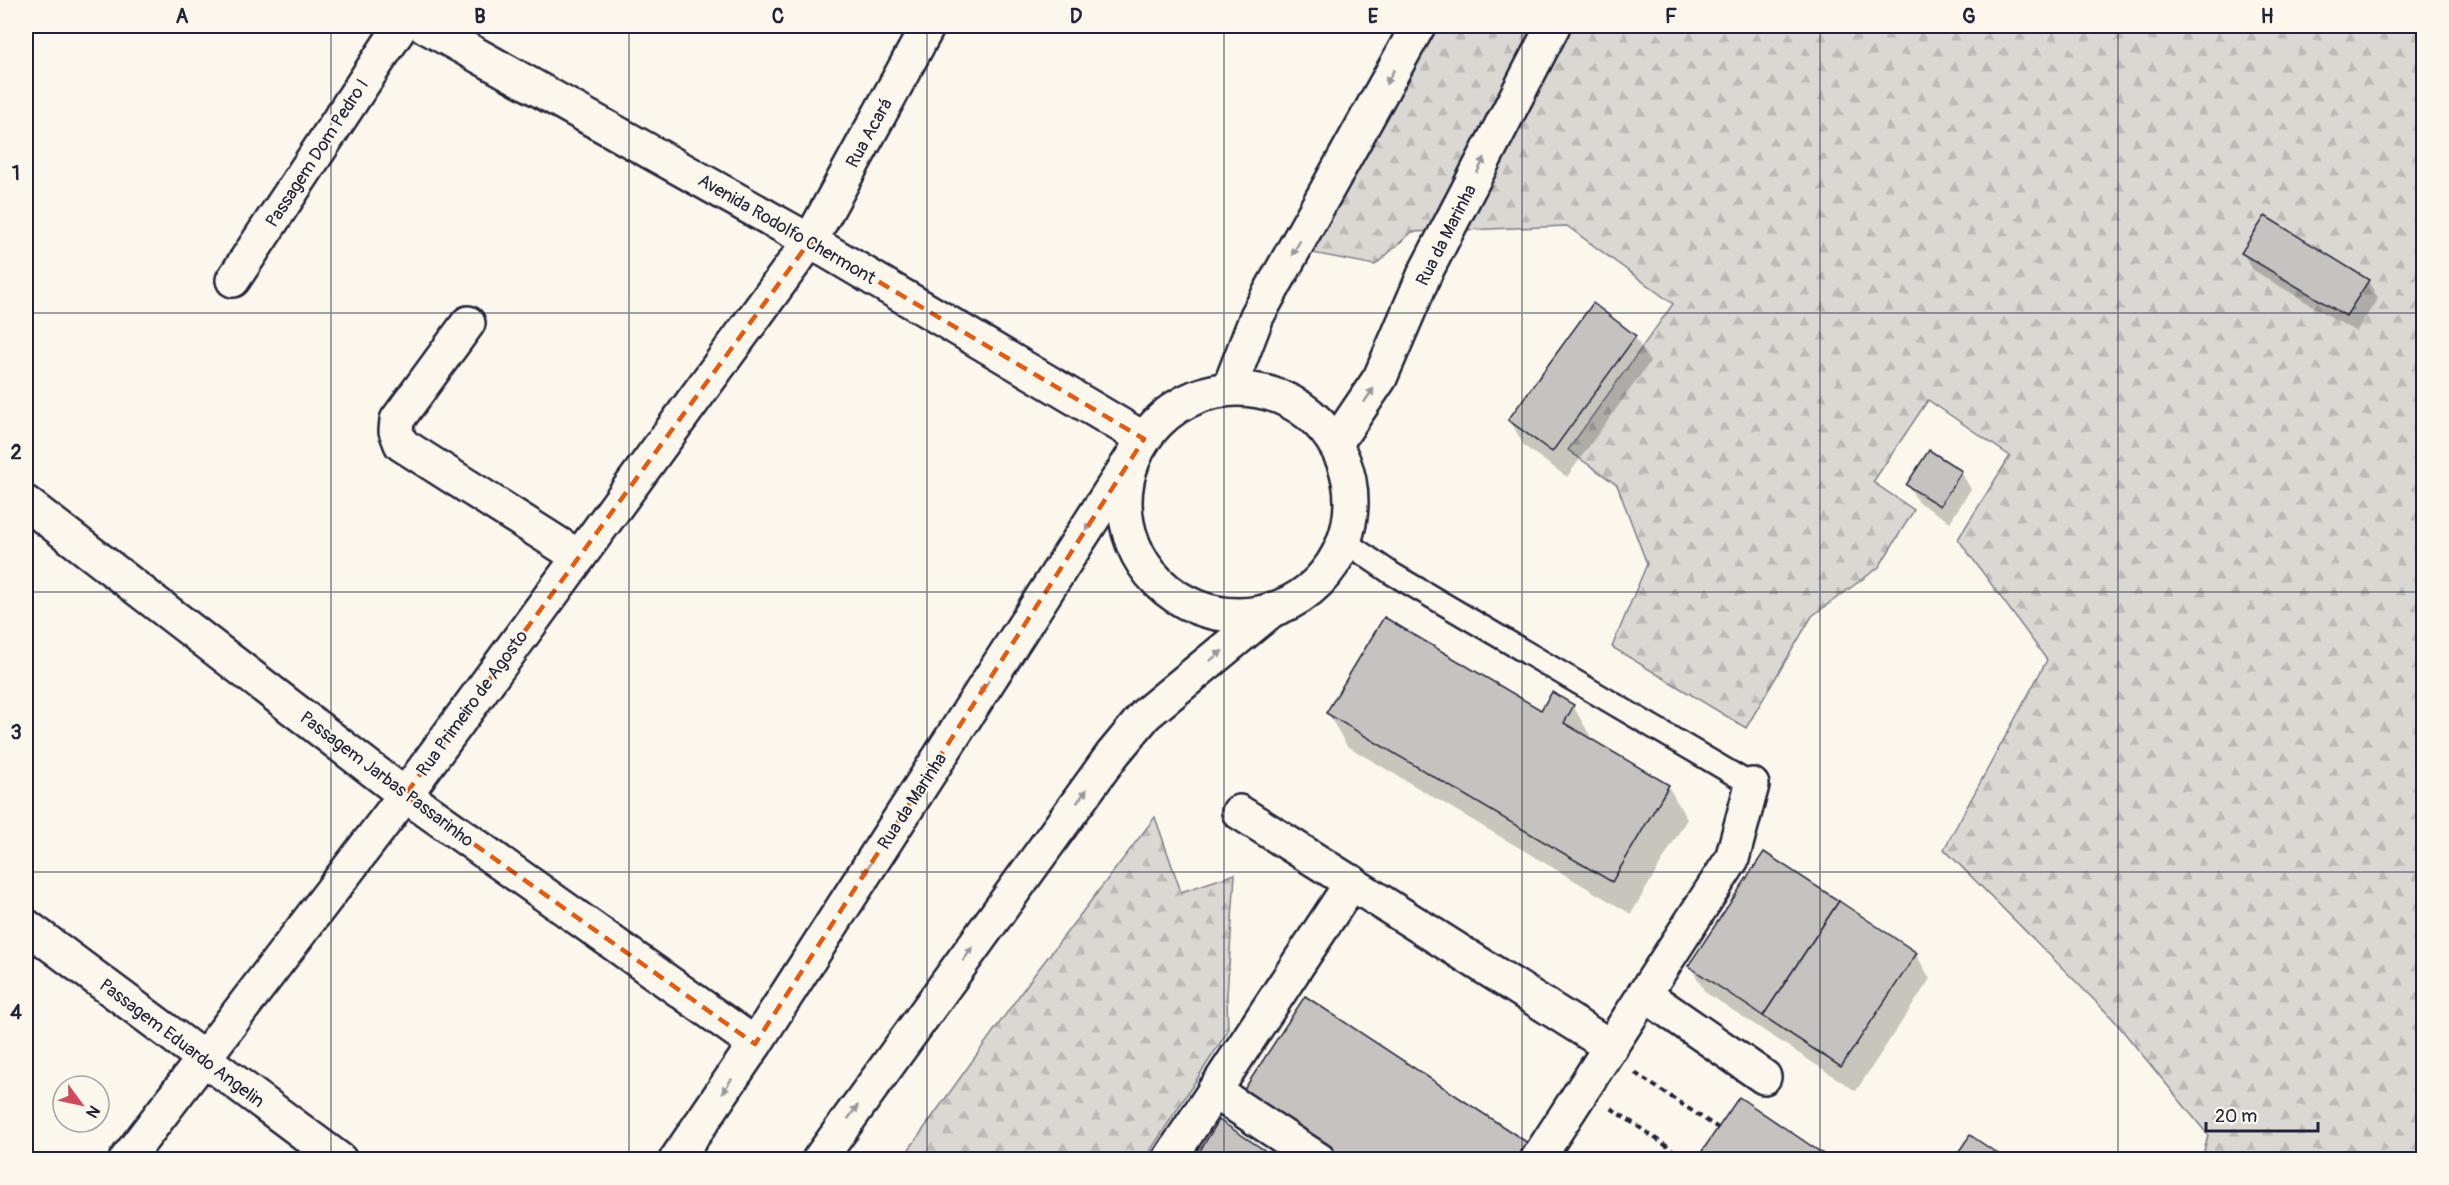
<svg xmlns="http://www.w3.org/2000/svg" width="2449" height="1185" font-family="Pangolin,sans-serif">
<style>
.forest{fill:url(#forest-firs);stroke:#7e7d87;stroke-width:1.5}
.shadow{fill:#0003}
.building{fill:#c6c2c0;stroke:#22223b;stroke-width:1.5}
.lines{fill:none;stroke-linecap:round;stroke-linejoin:round}
.service-casing{stroke:#22223b;stroke-width:26}
.minor-casing{stroke:#22223b;stroke-width:38}
.secondary-casing{stroke:#22223b;stroke-width:38}
.path{stroke:#22223b;stroke-width:4;stroke-dasharray:6 4.5;stroke-linecap:butt}
.service{stroke:#fbf7ec;stroke-width:21}
.minor{stroke:#fbf7ec;stroke-width:33}
.secondary{stroke:#fbf7ec;stroke-width:33}
.oneway{fill:#99979c}
.marked{fill:none;stroke:#e8590c;stroke-width:4.5;stroke-dasharray:12 8;stroke-linejoin:round}
.grid{fill:none;stroke:#22223b;stroke-width:1.5;stroke-opacity:0.55}
.labels{text-anchor:middle;stroke-width:4.5;stroke-linejoin:round;paint-order:stroke}
.street-label{font-size:18px;fill:#22223b;stroke:#fbf7ec}
.neatline{fill:none;stroke:#22223b;stroke-width:2}
.grid-label{font-size:20px;text-anchor:middle;font-weight:bold;fill:#22223b}
</style>
<defs>
<pattern id="forest-firs" width="22" height="20" patternUnits="userSpaceOnUse" patternTransform="scale(1.5)"><rect width="22" height="20" fill="#dbd8d3"/><path d="M5 1l3.5 6h-7zM16 11l3.5 6h-7z" fill="#bcb9b6"/></pattern>
</defs>
<rect width="100%" height="100%" fill="#fbf7ec"/>
<filter id="ink" filterUnits="userSpaceOnUse"><feTurbulence type="fractalNoise" baseFrequency=".0167" numOctaves="2"/><feDisplacementMap in="SourceGraphic" scale="12" xChannelSelector="R" yChannelSelector="G"/><feConvolveMatrix kernelMatrix="1 2 1 2 8 2 1 2 1" color-interpolation-filters="sRGB"/></filter>
<g filter="url(#ink)">
<g class="forest">
<path d="M1410 26H2423V1159H2202L2208 1135 2113 1019 1944 849 2047 660 1958 539 2010 456 1928 400 1873 482 1914 510 1879 567 1812 616 1746 728 1612 647 1647 564 1617 485 1568 450 1673 304 1567 226 1412 232 1375 265 1292 249Z"/>
<path d="M1155 817 1181 892 1235 874 1227 996 1228 1031 1145 1159H902L1031 979Z"/>
</g>
<g class="shadow">
<path d="M2243 253 2368 281 2378 298 2356 332 2253 270Z"/>
<path d="M1635 337 1650 362 1567 477 1524 446 1510 420Z"/>
<path d="M1961 472 1971 489 1950 522 1918 502 1908 485Z"/>
<path d="M1573 706 1592 739 1590 740 1668 786 1687 819 1631 914 1347 746 1328 713 1542 712Z"/>
<path d="M1916 954 1930 979 1856 1091 1705 992 1690 966Z"/>
<path d="M1263 1124 1526 1144 1535 1160H1317Z"/>
</g>
<g class="building">
<path d="M2265 216 2369 280 2346 316 2241 253Z"/>
<path d="M1593 303 1636 336 1552 452 1508 420Z"/>
<path d="M1929 450 1962 471 1940 506 1906 485Z"/>
<path d="M1384 617 1541 710 1552 692 1574 705 1564 723 1669 785 1612 882 1326 713Z"/>
<path d="M1764 852 1839 901 1763 1016 1688 966Z"/>
<path d="M1839 901 1917 953 1841 1067 1763 1016Z"/>
<path d="M1305 996 1528 1143 1516 1160H1346L1243 1091Z"/>
<path d="M1739 1097 1832 1160H1696Z"/>
<path d="M1219 1120 1279 1160H1194Z"/>
<path d="M1970 1135 2007 1160H1953Z"/>
</g>
<g class="lines">
<g class="service-casing">
<path id="service" d="M1344 541 1391 573 1752 785"/>
</g>
<g class="minor-casing">
<g id="minor">
<path d="M233 280 401 26"/>
<path d="M468 323 397 420 396 431 401 444 579 557"/>
<path d="M26 503 405 795 755 1044"/>
<path d="M1239 812 1611 1047"/>
<path d="M26 926 340 1160"/>
<path d="M1644 994 1764 1077"/>
<path d="M1214 1091 1319 1160"/>
<path d="M126 1160 405 795 810 241 928 26"/>
<path d="M1169 1160 1352 882"/>
<path d="M1537 1160 1732 859 1752 785"/>
</g>
</g>
<g class="secondary-casing">
<g id="secondary">
<path d="M425 26 810 241 1144 439 755 1044 676 1160"/>
<path d="M1229 389 1257 316 1418 26"/>
<circle cx="1238" cy="502" r="113"/>
<path d="M1336 443 1380 378 1425 273 1553 26"/>
<path d="M819 1160 1112 755 1146 714 1273 609"/>
</g>
</g>
<g class="path">
<path d="M1635 1073 1718 1128"/>
<path d="M1611 1108 1687 1160"/>
</g>
<use href="#service" class="service"/>
<use href="#minor" class="minor"/>
<use href="#secondary" class="secondary"/>
</g>
<defs><path id="oneway-solid" d="M-6-.8H1V-3.2L6.5 0L1 3.2V.8H-6Z" transform="scale(1.5)"/></defs>
<g class="oneway">
<use href="#oneway-solid" transform="translate(1390 77) rotate(119)"/>
<use href="#oneway-solid" transform="translate(1481 165) rotate(-63)"/>
<use href="#oneway-solid" transform="translate(1296 248) rotate(119)"/>
<use href="#oneway-solid" transform="translate(1369 395) rotate(-56)"/>
<use href="#oneway-solid" transform="translate(1090 524) rotate(123)"/>
<use href="#oneway-solid" transform="translate(1216 656) rotate(-38)"/>
<use href="#oneway-solid" transform="translate(984 688) rotate(123)"/>
<use href="#oneway-solid" transform="translate(1082 796) rotate(-54)"/>
<use href="#oneway-solid" transform="translate(867 869) rotate(123)"/>
<use href="#oneway-solid" transform="translate(968 954) rotate(-54)"/>
<use href="#oneway-solid" transform="translate(727 1086) rotate(124)"/>
<use href="#oneway-solid" transform="translate(853 1112) rotate(-54)"/>
</g>
</g>
<path class="marked" d="M810 241 1144 439 755 1044 405 795Z"/>
<path class="grid" d="M331 26V1160M629 26V1160M927 26V1160M1224 26V1160M1522 26V1160M1820 26V1160M2118 26V1160M26 313H2424M26 592H2424M26 872H2424"/>
<g class="labels">
<g class="street-label">
<text transform="translate(869 133) rotate(-61)" y="6">Rua Acará</text>
<text transform="translate(317 153) rotate(-57)" y="6">Passagem Dom Pedro I</text>
<text transform="translate(787 229) rotate(30)" y="6">Avenida Rodolfo Chermont</text>
<text transform="translate(1446 235) rotate(-63)" y="6">Rua da Marinha</text>
<text transform="translate(472 703) rotate(-54)" y="6">Rua Primeiro de Agosto</text>
<text transform="translate(387 779) rotate(37)" y="6">Passagem Jarbas Passarinho</text>
<text transform="translate(912 801) rotate(-57)" y="6">Rua da Marinha</text>
<text transform="translate(182 1043) rotate(37)" y="6">Passagem Eduardo Angelin</text>
</g>
</g>
<rect width="2449" height="1185" fill="none" stroke="#fbf7ec" stroke-width="66"/>
<g transform="translate(81 1104) rotate(123)"><circle r="28" fill="#fbf7ec" stroke="#a4a2a5" stroke-width="1.5"/>
<path d="M0-4.5L10 22L0 15L-10 22Z" fill="#d1495b"/>
<text y="-9" font-size="16" font-weight="bold" text-anchor="middle" fill="#22223b">N</text>
</g>
<path d="M2206 1122v9h112v-9" fill="none" stroke="#22223b" stroke-width="3"/>
<text x="2215" y="1122" font-size="18" fill="#22223b" stroke="#fbf7ec" stroke-width="4.5" paint-order="stroke">20 m</text>
<rect x="33" y="33" width="2383" height="1119" class="neatline"/>
<g class="grid-label">
<text x="182" y="23">A</text>
<text x="480" y="23">B</text>
<text x="778" y="23">C</text>
<text x="1076" y="23">D</text>
<text x="1373" y="23">E</text>
<text x="1671" y="23">F</text>
<text x="1969" y="23">G</text>
<text x="2267" y="23">H</text>
<text x="16" y="180">1</text>
<text x="16" y="459">2</text>
<text x="16" y="739">3</text>
<text x="16" y="1019">4</text>
</g>
</svg>
